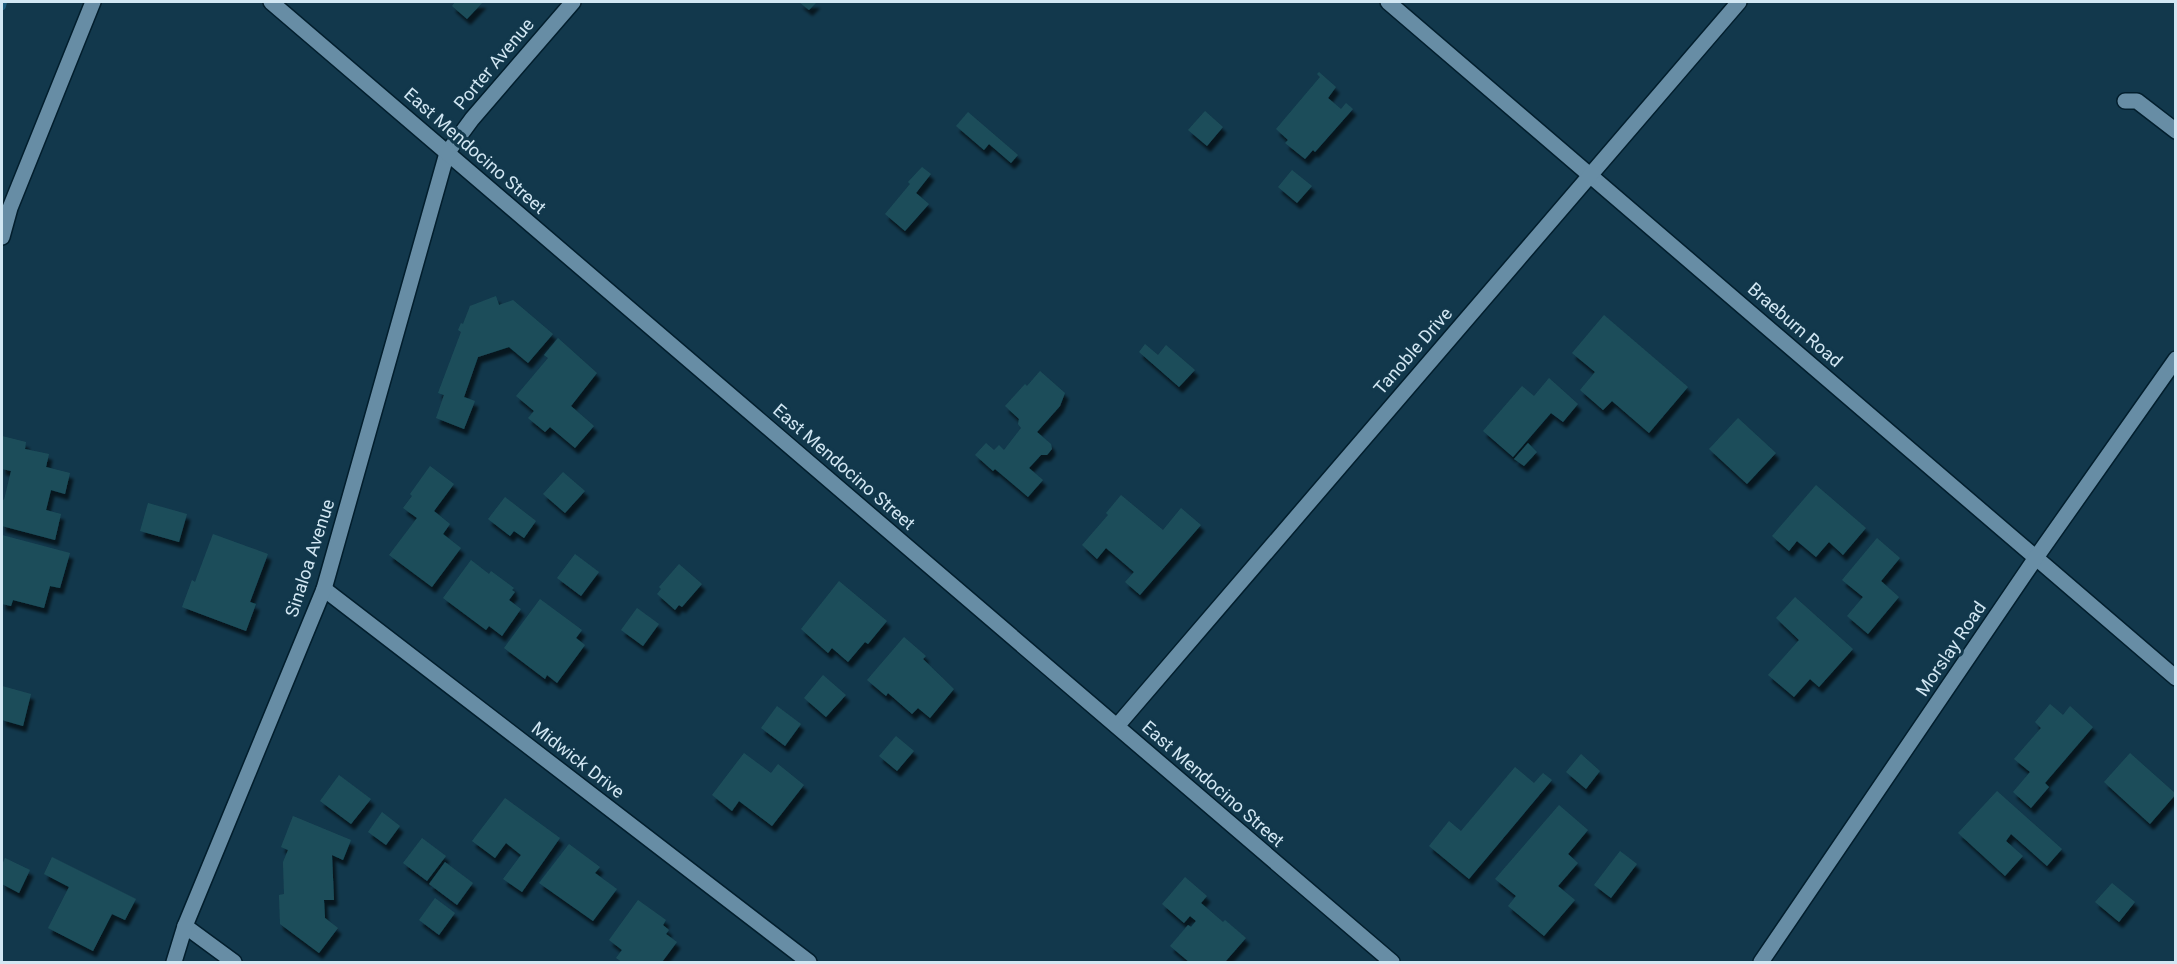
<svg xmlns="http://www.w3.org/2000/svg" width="2177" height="964" font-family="Roboto,sans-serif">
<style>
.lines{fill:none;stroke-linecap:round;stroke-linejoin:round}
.stream{stroke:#1d5b7c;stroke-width:8}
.building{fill:#1d4e5a;filter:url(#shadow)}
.lane-casing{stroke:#021e2d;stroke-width:18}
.street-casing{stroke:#021e2d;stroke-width:18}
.secondary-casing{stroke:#021e2d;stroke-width:18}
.lane{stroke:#678da5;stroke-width:15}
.street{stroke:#678da5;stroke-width:15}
.secondary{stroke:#678da5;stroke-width:15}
.labels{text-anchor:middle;stroke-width:6;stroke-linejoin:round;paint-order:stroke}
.street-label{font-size:18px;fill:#d2e7f3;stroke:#12384c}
</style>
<defs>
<filter id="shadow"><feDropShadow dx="3.5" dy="6" stdDeviation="1.5" flood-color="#0009"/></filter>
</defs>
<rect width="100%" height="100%" fill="#12384c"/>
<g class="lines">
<path class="stream" d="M2 6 3 2"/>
</g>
<g class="building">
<path d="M455 2H483L467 19 452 6Z"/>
<path d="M799 2H817L809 10Z"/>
<path d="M1319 72 1336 87 1328 98 1341 109 1346 103 1353 109 1315 152 1313 150 1305 159 1285 143 1288 140 1276 129 1320 77 1317 74Z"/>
<path d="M1205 111 1223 127 1207 146 1188 130Z"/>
<path d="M968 112 1018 155 1011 163 989 144 984 150 956 126Z"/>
<path d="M922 167 931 174 916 193 929 204 905 231 885 214 910 184 908 182Z"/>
<path d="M1292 170 1312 186 1297 203 1278 187Z"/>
<path d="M496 296 499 305 513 300 553 334 528 363 509 347 478 357 464 397 475 401 464 429 436 418 444 395 438 393 461 332 458 330 461 323 463 324 470 306Z"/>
<path d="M1604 315 1688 387 1649 433 1612 401 1603 410 1580 390 1595 372 1572 353Z"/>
<path d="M558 338 597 373 571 406 594 426 575 448 550 427 545 432 528 418 534 411 516 396 548 358 544 355Z"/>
<path d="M1145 344 1158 355 1166 345 1195 370 1179 387 1139 352Z"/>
<path d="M1040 371 1065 393 1060 406 1037 432 1051 444 1052 449 1047 455H1041L1029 468 1043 480 1028 497 995 469 993 471 975 455 986 443 994 450 999 445 1004 450 1021 428 1018 424 1019 419 1005 406 1025 384 1027 386Z"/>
<path d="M1549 378 1578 404 1563 422 1551 413 1513 457 1483 431 1522 386 1534 396Z"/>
<path d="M1738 418 1776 453 1747 484 1709 449Z"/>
<path d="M2 436 26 442 25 449 49 454 46 467 70 473 65 494 51 490 46 510 61 514 55 540 2 526V499L4 500 11 471 2 469Z"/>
<path d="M1528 443 1537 452 1524 466 1514 459Z"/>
<path d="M430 466 454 484 434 511 450 524 443 534 461 548 432 587 389 555 417 518 403 508 412 496 410 494Z"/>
<path d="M563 472 585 491 565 513 543 494Z"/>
<path d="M1816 485 1866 528 1843 555 1829 542 1816 557 1797 541 1789 551 1772 536Z"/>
<path d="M1121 495 1163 530 1181 508 1201 525 1140 595 1125 582 1134 572 1106 548 1097 559 1082 545 1108 515 1106 513Z"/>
<path d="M505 497 536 521 524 538 514 531 510 536 488 519Z"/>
<path d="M148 503 187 514 179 542 140 531Z"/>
<path d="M213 534 268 554 250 602 256 604 246 631 182 607 192 580 195 582Z"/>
<path d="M2 535 70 553 60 588 50 586 44 608 13 600 11 606 2 604Z"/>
<path d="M1877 538 1900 558 1881 581 1899 597 1868 634 1847 616 1863 597 1842 580Z"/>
<path d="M575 554 599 572 581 596 557 578Z"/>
<path d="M471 560 489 574 491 571 514 588 512 590 515 592 509 600 521 609 502 636 489 626 486 630 443 598Z"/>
<path d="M679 564 702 584 682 607 679 605 675 610 657 594 661 589 659 587Z"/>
<path d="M839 581 887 621 868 644 865 642 848 662 832 648 828 653 801 629Z"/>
<path d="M1795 597 1853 649 1819 687 1810 679 1794 697 1768 675 1799 640 1776 618Z"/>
<path d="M540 599 582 630 576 638 585 645 557 683 547 675 545 679 504 648Z"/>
<path d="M637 608 659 624 643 646 621 630Z"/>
<path d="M904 637 926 656 923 659 954 689 930 718 918 708 912 714 888 693 886 696 867 680Z"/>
<path d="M823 675 846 695 826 717 804 698Z"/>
<path d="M2 686 31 694 23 726 2 720Z"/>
<path d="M2050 704 2063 715 2070 706 2093 727 2045 783 2049 787 2031 808 2013 792 2030 772 2014 759 2041 728 2035 722Z"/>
<path d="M777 706 801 724 785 746 761 728Z"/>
<path d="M896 736 914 751 897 771 879 756Z"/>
<path d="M744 753 771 773 778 764 804 785 772 826 739 801 732 811 712 795Z"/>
<path d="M2130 753 2176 794 2150 824 2104 782Z"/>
<path d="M1581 754 1600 771 1586 789 1566 772Z"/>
<path d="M1515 767 1534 783 1543 773 1552 780 1469 879 1429 846 1449 821 1461 831Z"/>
<path d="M339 775 371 799 351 824 320 801Z"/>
<path d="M1997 791 2062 849 2047 866 2011 834 2006 841 2023 856 2005 876 1958 833Z"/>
<path d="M505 798 560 838 522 892 503 879 521 855 506 843 495 858 472 841Z"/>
<path d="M1559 805 1588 830 1568 854 1578 863 1558 886 1575 900 1544 936 1508 906 1516 896 1495 879Z"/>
<path d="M382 812 400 826 386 845 368 832Z"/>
<path d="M293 816 351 840 343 860 332 855 334 900H324L325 918 338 928 319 953 280 924 279 895 284 894 283 862 288 850 281 847Z"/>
<path d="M422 838 446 856 427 881 403 863Z"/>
<path d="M569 844 600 867 595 873 617 889 593 921 539 883Z"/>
<path d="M1620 851 1637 864 1611 898 1594 885Z"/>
<path d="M52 857 136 899 125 920 112 914 93 951 48 928 69 887 44 874Z"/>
<path d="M5 858 30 870 19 893 2 884V865Z"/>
<path d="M445 862 473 883 457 905 429 884Z"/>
<path d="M1185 877 1207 896 1201 903 1223 922 1225 920 1246 938 1225 962H1189L1170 946 1188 925 1191 927 1196 921 1190 916 1184 923 1162 904Z"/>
<path d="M2112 883 2135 902 2119 922 2095 902Z"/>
<path d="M435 898 455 913 439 935 419 920Z"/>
<path d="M638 900 666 920 663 925 669 930 666 934 677 942 662 962H622L616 958 622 950 609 940Z"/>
</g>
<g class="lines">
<g class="lane-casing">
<path id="lane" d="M2125 101H2137L2176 131"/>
</g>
<g class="street-casing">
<g id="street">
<path d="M1388 2 2176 678"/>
<path d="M2 237 10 208 93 2"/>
<path d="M324 589 809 962"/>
<path d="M1117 726 1739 2"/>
<path d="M185 926 234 962"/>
<path d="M174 962 185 926 324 589 447 153 472 119 573 2"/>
<path d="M1761 962 2035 559 2176 359"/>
</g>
</g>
<g class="secondary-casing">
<path id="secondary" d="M271 2 1392 962"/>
</g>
<use href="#lane" class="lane"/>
<use href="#street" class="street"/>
<use href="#secondary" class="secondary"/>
</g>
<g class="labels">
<g class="street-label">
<text transform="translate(494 64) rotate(-50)" y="6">Porter Avenue</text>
<text transform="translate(475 151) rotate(41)" y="6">East Mendocino Street</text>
<text transform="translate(1795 325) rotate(41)" y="6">Braeburn Road</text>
<text transform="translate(1413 351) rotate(-49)" y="6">Tanoble Drive</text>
<text transform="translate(844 467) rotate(41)" y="6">East Mendocino Street</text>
<text transform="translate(310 558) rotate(-72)" y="6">Sinaloa Avenue</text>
<text transform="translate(1951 649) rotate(-56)" y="6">Morslay Road</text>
<text transform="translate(578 760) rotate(38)" y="6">Midwick Drive</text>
<text transform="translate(1213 784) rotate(41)" y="6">East Mendocino Street</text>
</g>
</g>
<rect width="2177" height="964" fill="none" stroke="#d2e7f3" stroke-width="6"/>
</svg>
